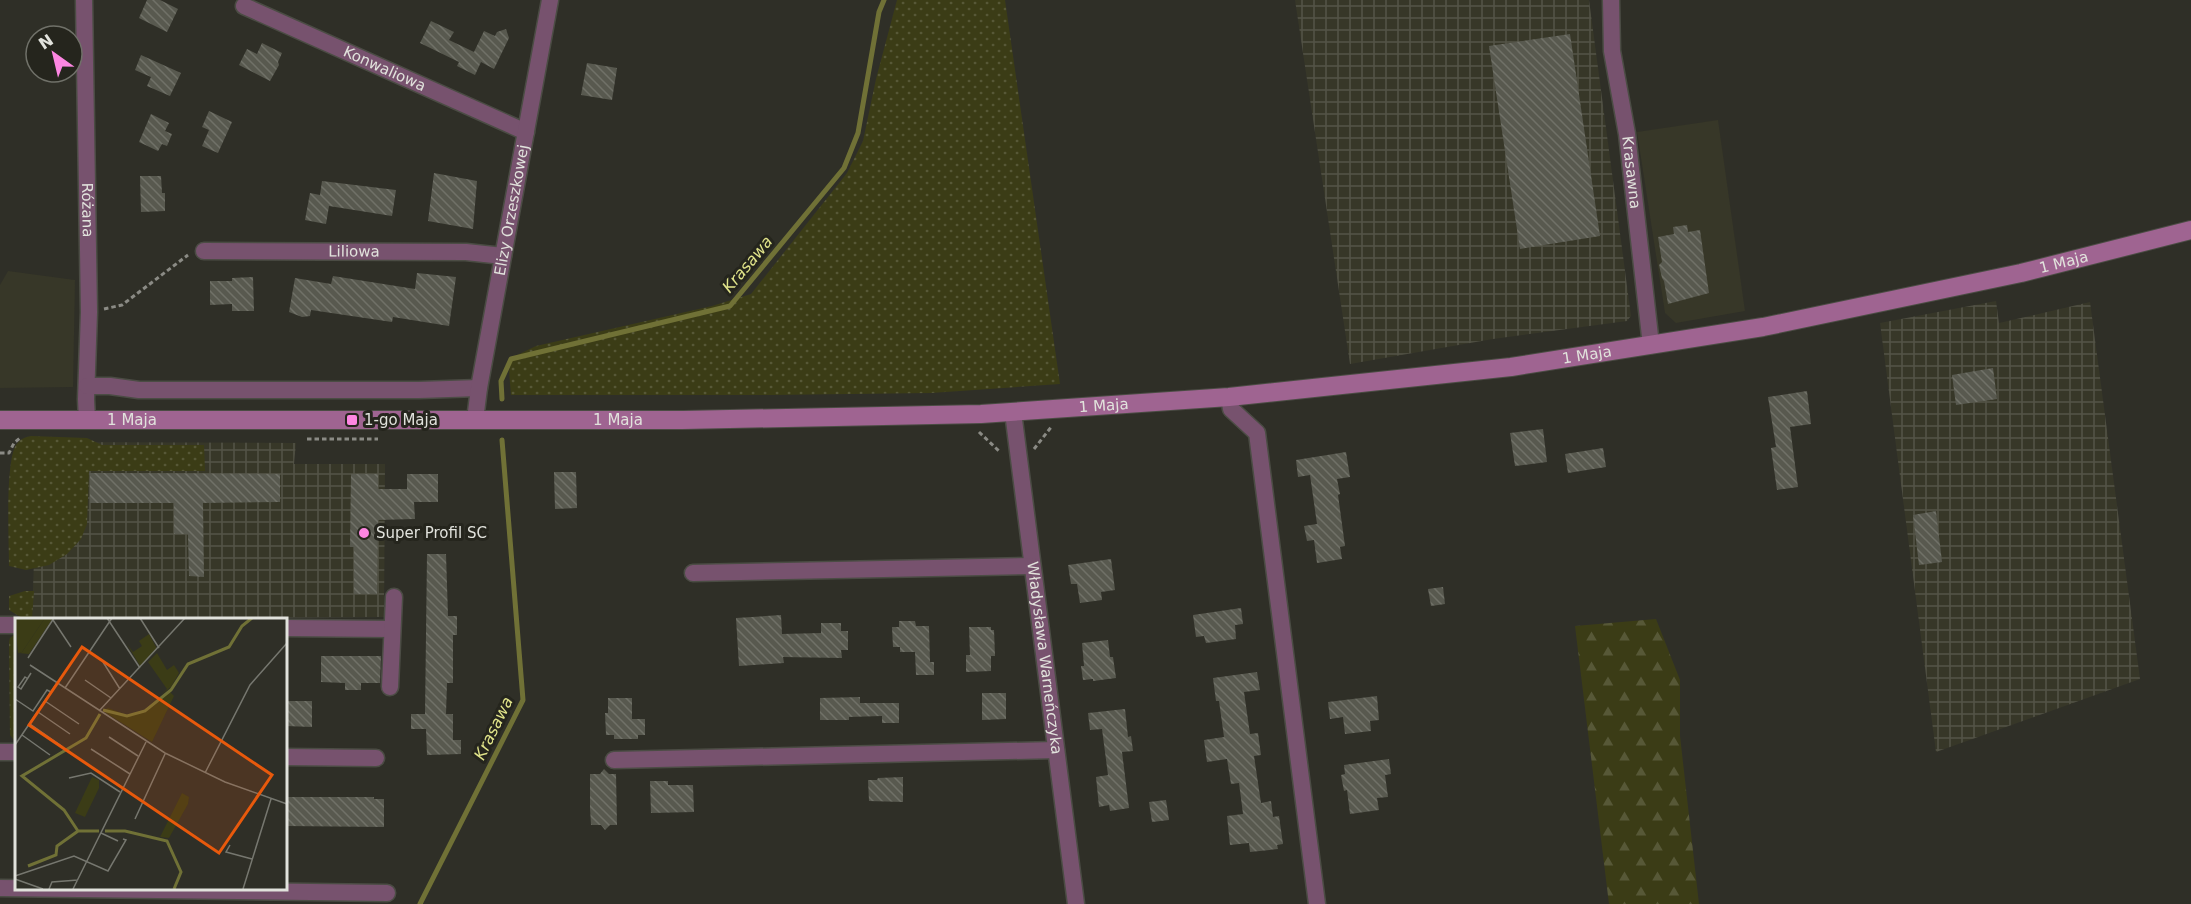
<svg xmlns="http://www.w3.org/2000/svg" width="2191" height="904" font-family="'DejaVu Sans',sans-serif">
<style>
.built{fill:#373728}
.industrial{fill:url(#industrial-grid)}
.grass{fill:url(#grass-dots)}
.forest{fill:url(#forest-firs)}
.lines{fill:none;stroke-linecap:round;stroke-linejoin:round}
.stream{stroke:#707136;stroke-width:5}
.building{fill:url(#building-back-hatch)}
.street-casing{stroke:#4b4c44;stroke-width:19}
.secondary-casing{stroke:#4b4c44;stroke-width:20}
.path{stroke:#8b8b85;stroke-width:3;stroke-dasharray:4.5 3;stroke-linecap:butt}
.street{stroke:#77526e;stroke-width:16}
.secondary{stroke:#9f6491;stroke-width:18}
.poi-dot{fill:#fd86e2;stroke:#25251d;stroke-width:2}
.labels{text-anchor:middle;stroke-width:6;stroke-linejoin:round;paint-order:stroke}
.street-label{font-size:15px;fill:#e1e2dc;stroke:#25251d}
.poi-label{font-size:15px;fill:#e1e2dc;stroke:#25251d;text-anchor:start}
.water-label{font-size:16px;font-style:italic;fill:#e1e48a;stroke:#25251d}
.inset-river{fill:none;stroke:#707136;stroke-width:3}
.inset-road{fill:none;stroke:#76776f;stroke-width:1.5}
.view{fill:#e8590c;fill-opacity:0.15;stroke:#e8590c;stroke-width:3}
.inset-edge{fill:none;stroke:#e1e2dc;stroke-width:3}
</style>
<defs>
<pattern id="industrial-grid" width="8" height="8" patternUnits="userSpaceOnUse" patternTransform="scale(1.5)"><rect width="8" height="8" fill="#373728"/><path d="M0 4h8M4 0v8" fill="none" stroke="#545447"/></pattern>
<pattern id="grass-dots" width="8" height="8" patternUnits="userSpaceOnUse" patternTransform="scale(1.5)"><rect width="8" height="8" fill="#3b3c16"/><path d="M2 2h.1M6 6h.1" fill="none" stroke="#575837" stroke-width="1.8" stroke-linecap="round"/></pattern>
<pattern id="forest-firs" width="22" height="20" patternUnits="userSpaceOnUse" patternTransform="scale(1.5)"><rect width="22" height="20" fill="#3b3c16"/><path d="M5 1l3.5 6h-7zM16 11l3.5 6h-7z" fill="#575837"/></pattern>
<pattern id="building-back-hatch" width="6" height="6" patternUnits="userSpaceOnUse" patternTransform="scale(1.5)"><rect width="6" height="6" fill="#58594f"/><path d="M-1 5l2 2M0 0l6 6M5-1l2 2" fill="none" stroke="#707168"/></pattern>
</defs>
<rect width="100%" height="100%" fill="#2f2f27"/>
<g class="built">
<path d="M1718 120 1745 311 1676 323 1665 313 1637 132Z"/>
<path d="M8 271 75 280 73 387 0 388V285Z"/>
</g>
<g class="industrial">
<path d="M1295 0H1589L1631 316 1627 321 1493 339 1350 364Z"/>
<path d="M1996 301 1999 323 2090 302 2140 679 1936 752 1880 323Z"/>
<path d="M38 442 296 443 294 464H385L384 617 32 619Z"/>
</g>
<g class="grass">
<path d="M897 0H1005L1060 384 931 393 772 395H511L509 371 513 357 536 346 712 306 751 294 847 173 863 141 876 79Z"/>
<path d="M31 436 87 438 102 445H204L205 471H89L87 524 81 539 67 554 49 565 26 570 9 566C9 541 5 463 16 445 20 439 25 437 31 436Z"/>
<path d="M25 591H34L32 619 22 618 9 610V596Z"/>
<path d="M16 633V743L10 735 9 642 10 638Z"/>
</g>
<path class="forest" d="M1656 619 1680 680V736L1699 904H1609L1575 626Z"/>
<g class="lines">
<g class="stream">
<path d="M502 399 501 381 511 359 730 306 844 168 858 133 879 12 884 0"/>
<path d="M420 904 523 700 502 440"/>
</g>
</g>
<g class="building">
<path d="M147 0H160L178 9 167 32 139 18Z"/>
<path d="M431 21 454 32 449 40 474 52 484 31 495 36 497 32 506 29 509 38 494 69 481 62 475 75 457 66 459 62 420 43Z"/>
<path d="M1570 34 1600 236 1520 249 1489 46Z"/>
<path d="M262 43 282 53 278 62 279 65 270 81 239 65 247 49 257 54Z"/>
<path d="M141 55 181 73 170 96 147 86 151 77 135 70Z"/>
<path d="M587 63 617 68 612 100 581 95Z"/>
<path d="M209 111 232 122 218 153 202 146 209 130 202 127Z"/>
<path d="M151 114 169 123 165 131 172 134 167 146 162 144 158 151 139 142Z"/>
<path d="M434 173 477 181 473 229 428 221Z"/>
<path d="M140 176H161L162 193H165V211L141 212Z"/>
<path d="M322 181 396 190 392 216 329 206 326 224 305 220 310 193 320 195Z"/>
<path d="M1687 225 1688 232 1700 230 1709 293 1668 304 1664 281 1662 278 1659 265 1662 262 1658 237 1674 234 1673 227Z"/>
<path d="M417 273 456 277 449 326 393 317 392 322 311 310 310 316 302 317 289 312 295 278 331 284 333 276 415 289Z"/>
<path d="M253 277 254 311H232V304L210 305V281H232V278Z"/>
<path d="M1993 368 1997 399 1956 405 1952 375Z"/>
<path d="M1807 391 1811 424 1790 427 1798 487 1777 490 1771 448 1776 447 1768 397Z"/>
<path d="M1543 429 1547 462 1515 466 1510 433Z"/>
<path d="M1603 448 1606 467 1568 473 1565 454Z"/>
<path d="M1346 452 1350 477 1337 479 1340 494 1338 495 1345 546 1340 547 1342 559 1317 563 1314 540 1307 541 1304 526 1317 524 1310 475 1298 477 1296 460Z"/>
<path d="M554 472H576L577 508 555 509Z"/>
<path d="M90 473 280 474V502L203 503 204 577 189 576 188 534H174V503H90Z"/>
<path d="M351 474H378V489H407V474H438V502H414L415 519 378 520 377 594H354V547H350Z"/>
<path d="M1936 511 1942 562 1919 565 1913 515Z"/>
<path d="M427 554H446L448 616H457V635H453V683H447L446 714H453V740H461V754L427 755 426 729H411V714H425Z"/>
<path d="M1111 559 1115 590 1101 592 1102 600 1080 603 1077 584H1071L1068 565Z"/>
<path d="M1443 587 1445 604 1431 606 1428 589Z"/>
<path d="M1241 608 1243 624 1235 625 1236 639 1206 643 1204 636 1196 637 1193 615Z"/>
<path d="M781 615 782 634 821 633V623H841V631H848V650H841L842 658 783 657 784 663 739 666 736 618Z"/>
<path d="M899 621H915L916 626H929L930 662H934V675H916L915 652H900V647H893L892 627H899Z"/>
<path d="M969 627H991V630H994L995 656H991V671L966 672V655H970Z"/>
<path d="M1108 640 1110 657H1113L1116 678 1093 681V679L1083 680 1081 666H1084L1082 643Z"/>
<path d="M321 656H381L380 683H361V690H345V683L321 682Z"/>
<path d="M1257 672 1260 690 1244 692 1250 734 1258 733 1261 755 1254 756 1261 803 1271 801 1273 817 1279 816 1283 844 1277 845 1278 849 1250 852 1249 843 1230 845 1227 816 1243 814 1239 783 1231 784 1227 759 1207 762 1204 740 1224 737 1219 701H1216L1213 678Z"/>
<path d="M982 693H1006V719L982 720Z"/>
<path d="M1377 696 1379 720 1370 721 1371 731 1345 734 1343 717 1330 719 1328 702Z"/>
<path d="M860 697V703H899V723H882V716L849 717V720H820V698Z"/>
<path d="M608 698H632V719H645V735H638V739H614V735H606L605 713H608Z"/>
<path d="M285 701H312V727L285 726Z"/>
<path d="M1125 709 1128 737 1131 736 1133 751 1122 752 1129 808 1110 811 1109 805 1099 807 1096 777 1108 775 1102 729 1090 730 1088 713Z"/>
<path d="M1389 759 1391 774 1385 775 1388 797 1377 798 1379 810 1350 814 1347 790 1344 791 1341 775 1345 774 1344 765Z"/>
<path d="M604 769 609 774H616L617 825H610L605 830 601 825H591L590 808V774H600Z"/>
<path d="M903 777V802L869 801 868 780H877L878 778Z"/>
<path d="M650 781H668V785H693L694 812 651 813Z"/>
<path d="M285 797H374V799H384V827L285 826Z"/>
<path d="M1166 800 1169 820 1152 822 1149 802Z"/>
</g>
<g class="lines">
<g class="street-casing">
<g id="street">
<path id="s1" d="M84 0 89 312 86 399 87 420"/>
<path id="s2" d="M1611 0 1612 51 1627 134 1651 345"/>
<path id="s3" d="M244 6 526 132"/>
<path id="s4" d="M204 251 466 252 503 256"/>
<path d="M87 386H110L139 390H419L479 388"/>
<path d="M1229 397 1231 409 1257 433 1317 904"/>
<path id="s5" d="M1013 412 1076 904"/>
<path id="s6" d="M475 420 479 388 550 0"/>
<path d="M693 573 1032 566"/>
<path d="M0 625H16"/>
<path d="M285 628 392 629"/>
<path d="M390 687 394 597"/>
<path d="M0 752H16"/>
<path d="M285 757 376 758"/>
<path d="M614 760 1056 750"/>
<path d="M0 888 387 893"/>
</g>
</g>
<g class="secondary-casing">
<g id="secondary">
<path id="s7" d="M0 420H683L981 414 1229 397 1511 367 1763 327 2021 273 2191 230"/>
</g>
</g>
<g class="path">
<path d="M104 309 122 305 188 255"/>
<path d="M979 432 1000 452"/>
<path d="M307 439H378"/>
<path d="M1034 449 1052 426"/>
<path d="M0 453H9L14 443 20 438"/>
</g>
<use href="#street" class="street"/>
<use href="#secondary" class="secondary"/>
</g>
<g class="poi-dot">
<rect x="346" y="414" width="12" height="12" rx="3"/>
<circle cx="364" cy="533" r="6"/>
</g>
<g class="labels">
<g class="street-label">
<text dy="5" stroke="none"><textPath href="#s3" startOffset="154">Konwaliowa</textPath></text>
<text dy="5" stroke="none"><textPath href="#s2" startOffset="174">Krasawna</textPath></text>
<text dy="5" stroke="none"><textPath href="#s1" startOffset="210">Różana</textPath></text>
<text dy="5" stroke="none"><textPath href="#s6" startOffset="213">Elizy Orzeszkowej</textPath></text>
<text dy="5" stroke="none"><textPath href="#s4" startOffset="150">Liliowa</textPath></text>
<text dy="5" stroke="none"><textPath href="#s7" startOffset="2076">1 Maja</textPath></text>
<text dy="5" stroke="none"><textPath href="#s7" startOffset="1590">1 Maja</textPath></text>
<text dy="5" stroke="none"><textPath href="#s7" startOffset="1104">1 Maja</textPath></text>
<text dy="5" stroke="none"><textPath href="#s7" startOffset="132">1 Maja</textPath></text>
<text dy="5" stroke="none"><textPath href="#s7" startOffset="618">1 Maja</textPath></text>
<text dy="5" stroke="none"><textPath href="#s5" startOffset="248">Władysława Warneńczyka</textPath></text>
</g>
<g class="poi-label">
<text x="364" y="425">1-go Maja</text>
<text x="376" y="538">Super Profil SC</text>
</g>
<g class="water-label">
<text transform="translate(747 264) rotate(-50)" y="6">Krasawa</text>
<text transform="translate(493 728) rotate(-64)" y="6">Krasawa</text>
</g>
</g>
<g transform="translate(15 618)">
<rect width="272" height="272" fill="#2f2f27"/>
<path d="M30 0H38L14 36 3 35 7 34ZM134 16 142 31 125 48 112 26 118 34 127 28 124 23ZM142 35 152 52 159 47 164 55 156 69 146 77 152 71 133 44ZM155 74 159 78 137 124 88 93 93 90 115 98 134 91Z" fill="#3b3c16"/>
<path d="M77 159 84 162V170L70 199 60 195ZM167 175 174 179 173 186 154 220 145 219Z" fill="#3b3c16"/>
<path d="M0 0H30L7 34 3 35Z" fill="#3b3c16"/>
<path class="inset-river" d="M88 92 112 98 130 93 156 72 173 46 214 29 227 8 237 0M63 213H84M90 213H110L152 223 166 254 159 271M13 248 41 237 42 228 63 213 49 192 7 158 71 120 85 96"/>
<path class="inset-road" d="M92 0 125 50M125 0 144 30M38 2 56 29M13 40 39 0M88 44 105 71M15 47 150 135 210 164 272 186M13 61 10 59 3 69 6 71 16 55M70 62 96 80M50 70 97 0M0 81 18 93 32 72 36 74M30 83 64 106M84 93 170 0M23 94 55 116M15 106 48 129M7 117 35 137M94 119 123 138M0 127 42 65M76 131 115 156M190 155 235 67 272 25M54 160 76 155 105 174M120 201 150 136M86 215 103 223M215 227 211 234 237 241M0 258 59 238 93 253 111 222 108 221M0 261 28 271M34 271 37 264 63 262M58 271 131 124M228 271 256 181"/>
<path class="view" d="M67 29 257 157 204 235 14 107Z"/>
<rect width="272" height="272" class="inset-edge"/>
</g>
<g transform="translate(54 54) rotate(326)"><circle r="28" fill="#25251d" stroke="#707169" stroke-width="1.5"/>
<path d="M0-4.5L10 22L0 15L-10 22Z" fill="#fd86e2"/>
<text y="-9" font-size="16" font-weight="bold" text-anchor="middle" fill="#e1e2dc">N</text>
</g>
</svg>
